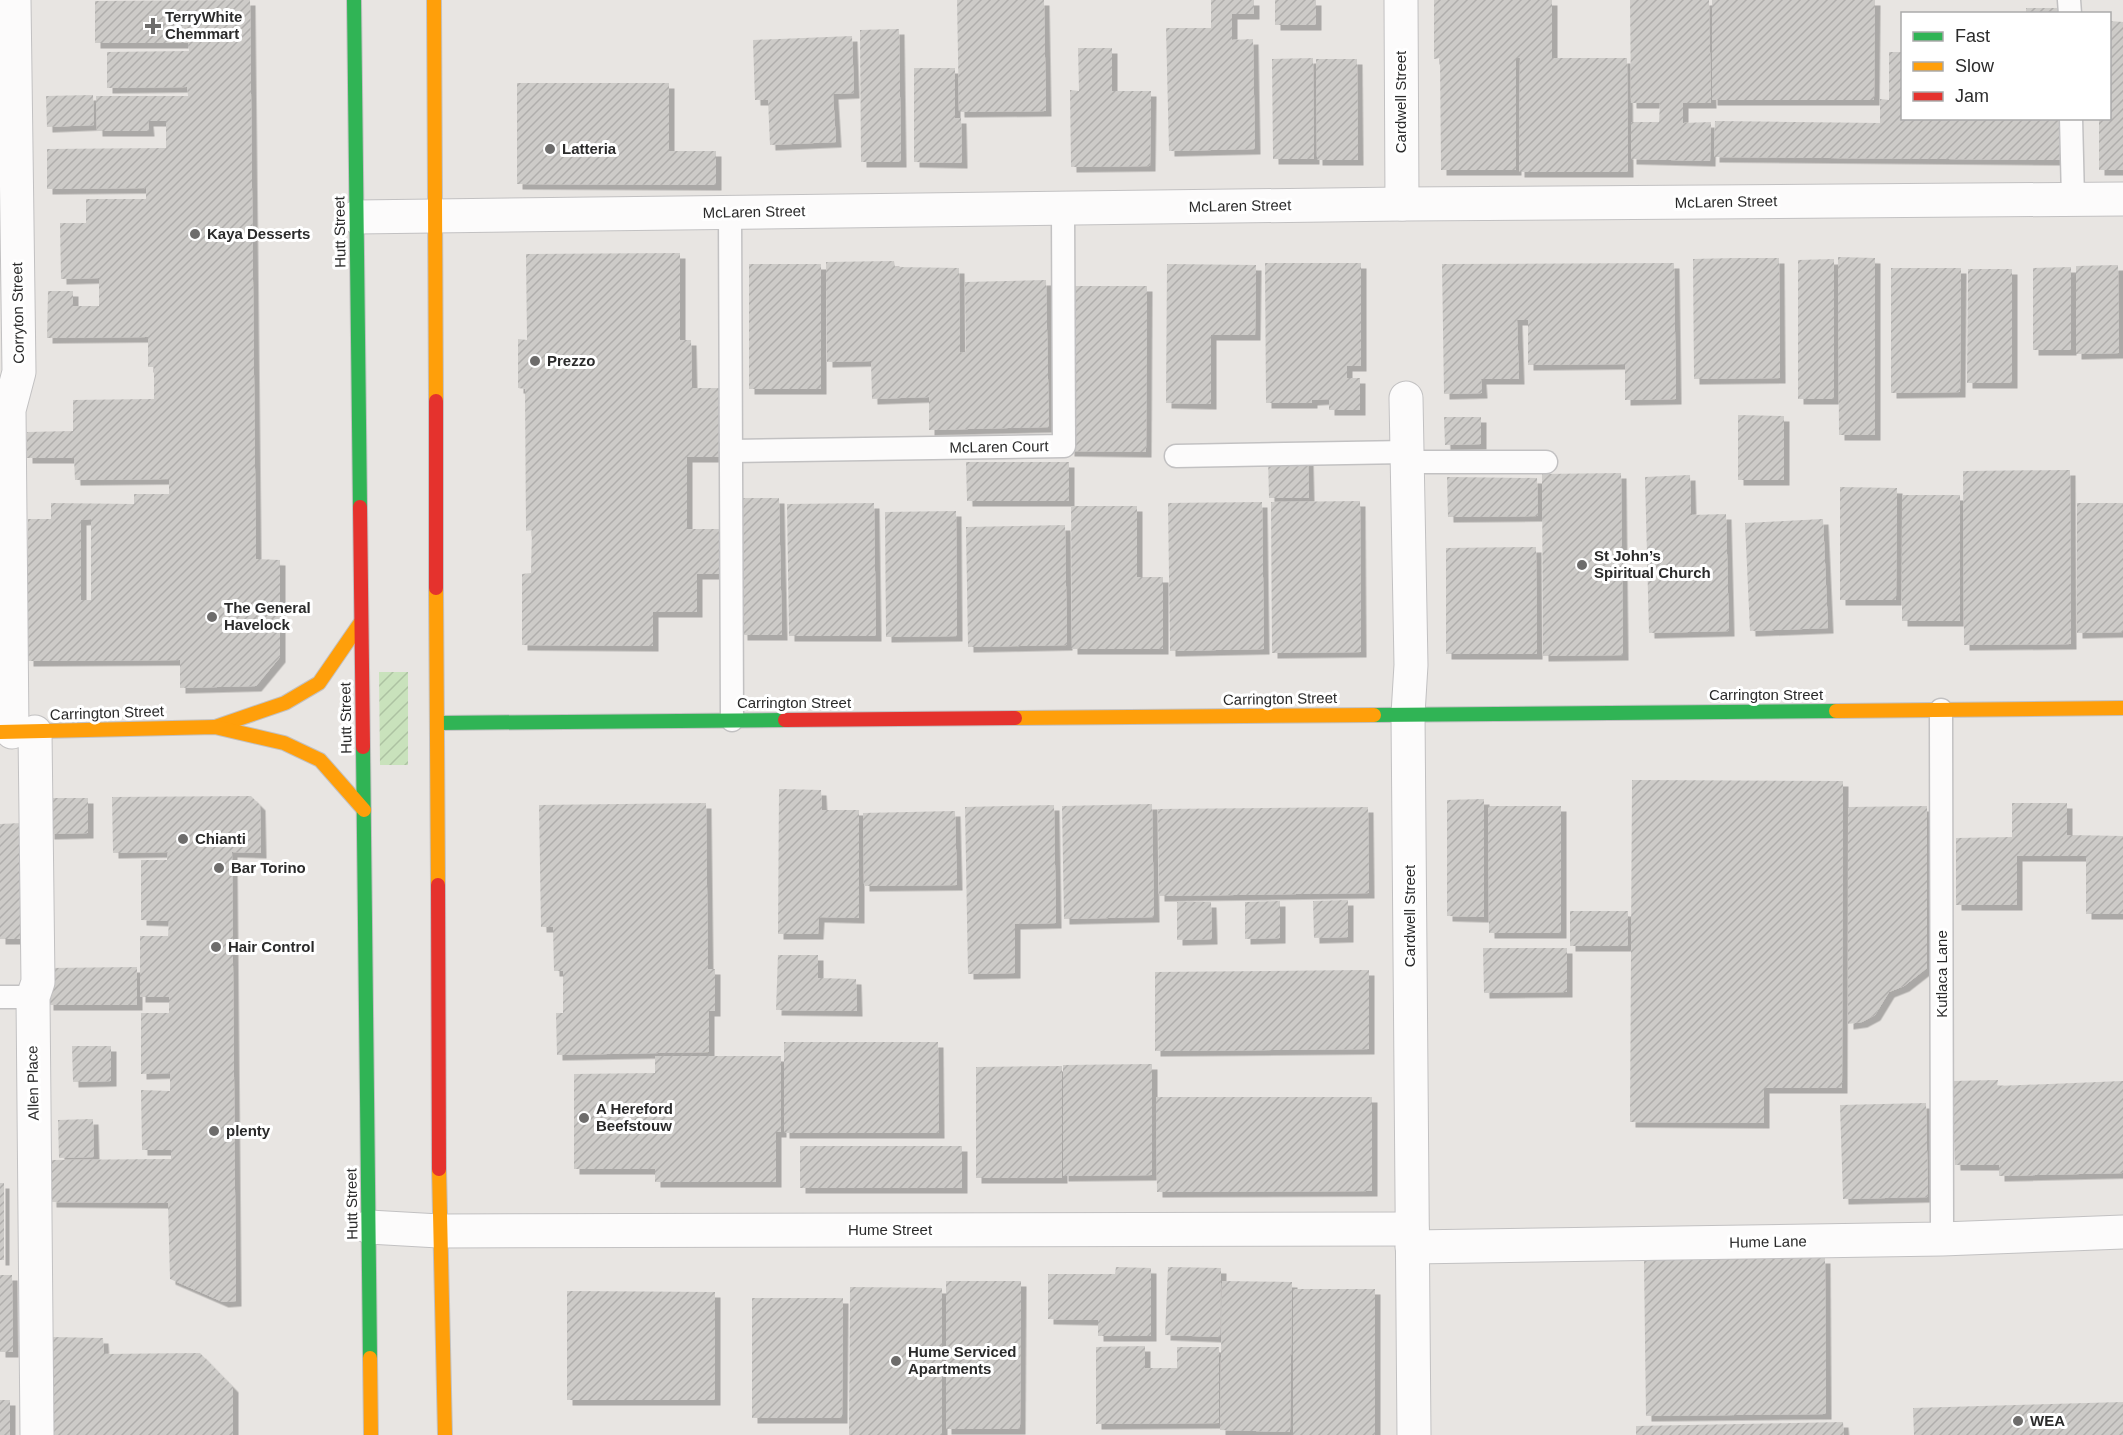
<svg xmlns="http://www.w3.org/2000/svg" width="2123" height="1435" font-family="Helvetica,sans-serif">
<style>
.garden{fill:url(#garden-furrows)}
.building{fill:url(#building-hatch);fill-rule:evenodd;filter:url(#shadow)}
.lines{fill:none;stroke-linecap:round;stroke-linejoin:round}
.lane-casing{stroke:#c2c1c2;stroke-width:25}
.street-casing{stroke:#c2c1c2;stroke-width:35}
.fast-casing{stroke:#c2c1c2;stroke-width:16}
.slow-casing{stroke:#c2c1c2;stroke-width:16}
.jam-casing{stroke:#c2c1c2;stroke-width:16}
.lane{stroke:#fcfbfb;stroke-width:22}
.street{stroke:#fcfbfb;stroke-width:33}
.fast{stroke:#30b455;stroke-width:14}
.slow{stroke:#ff9f0a;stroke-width:14}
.jam{stroke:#e5322d;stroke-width:14}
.poi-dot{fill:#6d6c6b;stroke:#fff;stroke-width:2}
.labels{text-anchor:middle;stroke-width:6;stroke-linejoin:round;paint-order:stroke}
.poi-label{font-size:15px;font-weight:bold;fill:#2b2b2b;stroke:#fff;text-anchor:start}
.street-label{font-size:15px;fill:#2b2b2b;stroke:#fff}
</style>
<defs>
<pattern id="garden-furrows" width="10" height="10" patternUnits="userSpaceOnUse" patternTransform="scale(1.5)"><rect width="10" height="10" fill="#c9e2bc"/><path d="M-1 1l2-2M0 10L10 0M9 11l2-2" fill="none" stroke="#adc2a2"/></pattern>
<pattern id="building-hatch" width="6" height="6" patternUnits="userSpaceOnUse" patternTransform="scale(1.5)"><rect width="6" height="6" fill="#cdcbc8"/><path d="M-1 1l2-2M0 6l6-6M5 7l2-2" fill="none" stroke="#b0aeac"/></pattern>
<filter id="shadow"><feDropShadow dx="5.5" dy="5.5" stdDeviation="0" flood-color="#0004"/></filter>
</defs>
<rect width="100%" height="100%" fill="#e8e5e2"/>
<path class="garden" d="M379 672H408V765H380Z"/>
<g class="building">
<path d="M250 0 256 559 280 560V657L256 686 180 688V660L28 661V519H51V503L134 504V494H169V479L75 480 74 458H27V432L73 431V400L154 399V367H148V337L47 338 48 291H73V306H99V278L61 279 60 223H86V199H146V188L47 189V149L166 148V121H148L149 131H97L96 96H188L187 87 107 88V52L189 51 188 43H95V1ZM91 519V600H81V520Z"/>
<path d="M957 0H1044L1046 111 959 112Z"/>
<path d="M1211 0H1254V14H1232V40L1253 39 1255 149 1169 151 1166 28H1211Z"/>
<rect x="1275" y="0" width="41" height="25"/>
<path d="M1434 0H1552V58H1627L1628 172H1519L1520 58H1516V170H1441L1440 58 1434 59Z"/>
<path d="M1630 0H1709L1711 103H1683V123L1711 122 1710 161 1631 159V122H1659L1660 103H1631Z"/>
<path d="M1712 0H1875L1874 100H1712Z"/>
<rect x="2026" y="8" width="40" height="6"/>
<path d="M2110 21 2123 22V170H2099V118H2110Z"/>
<path d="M899 29 901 162H861L860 30Z"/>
<path d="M852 36 854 93 833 94 836 142 770 145 768 100H755L753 40Z"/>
<path d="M1078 48H1112V91H1151L1150 166 1071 167 1070 90 1079 91Z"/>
<path d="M1889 52H1902V118H2065V160L1714 157 1715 121 1880 123V99L1889 100Z"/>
<path d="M1313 58 1314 159H1273L1272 59Z"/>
<path d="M1316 59H1357L1358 160H1317Z"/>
<path d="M914 68H955V118H961L962 163 914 162Z"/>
<path d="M517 83H669V151H716V185L517 184Z"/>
<path d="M93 95 94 125 47 127 46 96Z"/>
<path d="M680 253V340H691L692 388H722L723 457H687V529H724L723 574H697V612H653V646L522 645V574L531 573 532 530 526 531 525 389 518 388V339L527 340 526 254Z"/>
<path d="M1838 257 1875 258V435H1839Z"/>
<path d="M1736 258H1779L1780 378 1694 379 1693 259Z"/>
<path d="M1834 259V399H1798V260Z"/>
<path d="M894 261 895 267 959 268 960 353 966 352 965 282 1046 280 1049 427 929 430V397L872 399 871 361 827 362 826 262Z"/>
<path d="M1265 263H1361V366H1347V378H1360V410H1329V399L1312 400V403H1266Z"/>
<path d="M1674 263 1676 399 1625 400V364L1528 365V320H1517L1519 379H1481L1482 393 1444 394 1442 264Z"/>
<rect x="749" y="264" width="72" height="125"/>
<path d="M1167 264 1256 265 1255 335H1211V404L1166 403Z"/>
<path d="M2118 265 2119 353 2076 354V266Z"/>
<path d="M2071 267V350H2033V268Z"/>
<path d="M1891 268H1961L1960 392 1891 393Z"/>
<path d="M1968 269H2012V383H1967Z"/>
<path d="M1070 286H1147L1146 452 1069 451Z"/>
<path d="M1738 415 1784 416V480H1738Z"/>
<path d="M1444 417H1481V444L1445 445Z"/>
<path d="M1268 458H1308L1309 498H1269Z"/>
<path d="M966 462H1069V501H967Z"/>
<path d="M2070 470 2071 644 1964 645 1963 471Z"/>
<path d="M1621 473 1623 655 1543 656 1542 474Z"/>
<path d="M1690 475 1691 515 1726 514 1729 631 1649 633 1645 477Z"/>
<path d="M1447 477 1537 478 1538 516 1448 517Z"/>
<path d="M1840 487 1897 488 1896 600H1840Z"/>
<rect x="1902" y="495" width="58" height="126"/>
<path d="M739 498H779L782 635H742Z"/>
<path d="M1360 501 1361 652 1272 653 1271 502Z"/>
<path d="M1262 502 1264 649 1170 651 1168 503Z"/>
<path d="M874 503 876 636H789L787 504Z"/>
<path d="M2077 503H2123V632L2077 633Z"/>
<path d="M1071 506H1137V577H1163V649H1072Z"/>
<path d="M956 511 957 636 886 637 885 512Z"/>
<path d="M1823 519 1828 628 1750 631 1745 523Z"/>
<path d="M1065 525 1067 645 968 647 966 527Z"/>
<path d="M1536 547 1537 654H1446V548Z"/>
<path d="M1632 780 1843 781 1842 1088H1764V1123L1630 1122Z"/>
<path d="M779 789 821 790 822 810H859V918L819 917 818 934H778Z"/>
<path d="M251 796 260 805 261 853 232 852 236 1301 223 1302 170 1279 168 1203 51 1202 50 1160 171 1159V1150H142L141 1090 170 1091V1073L141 1074V1013H169V997H140V936H168L169 921 141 920V860H167L168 852 113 853 112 797Z"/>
<path d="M49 798H88V833L49 834Z"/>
<path d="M1484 799V917L1447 916V800Z"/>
<path d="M706 803 708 969H715V1011H709V1052L557 1055 556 1013H563V971H554L553 927H541L539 805Z"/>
<path d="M2012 803H2067V835L2123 836V914H2086V856H2017V905H1956V838L2012 837Z"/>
<path d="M1152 804 1154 917 1064 919 1062 806Z"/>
<path d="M1054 805 1056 923 1015 924V973L968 974 965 807Z"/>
<path d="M1488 806H1561V933H1489Z"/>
<path d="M1927 806V968L1904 986 1889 992 1875 1015 1862 1022 1848 1024V807Z"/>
<path d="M1368 807 1369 893 1159 896 1158 809Z"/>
<path d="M955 811 957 885 864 886 863 813Z"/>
<path d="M22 823 23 939H0V824Z"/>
<path d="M1348 900V937L1314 938 1313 901Z"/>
<path d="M1280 901V938L1245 939V902Z"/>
<path d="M1177 902H1211L1212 939 1177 940Z"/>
<rect x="1570" y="911" width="58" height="35"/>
<path d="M1483 948H1567V992L1484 993Z"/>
<path d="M778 955H818V978L856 979 857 1011 776 1010Z"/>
<path d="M137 967V1005H48V968Z"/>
<path d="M1369 970V1049L1155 1051V972Z"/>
<path d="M784 1042H938L939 1133H784Z"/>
<path d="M72 1046H111V1081L73 1082Z"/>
<path d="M655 1056H781V1132H776V1182H655V1169H574V1074L655 1073Z"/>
<path d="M1152 1064V1175L1063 1176V1065Z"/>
<path d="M1062 1066V1178H976V1067Z"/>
<path d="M1998 1080 1997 1086 2123 1081V1173L1999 1176V1165H1955L1952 1081Z"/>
<path d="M1156 1097H1372V1191L1157 1192Z"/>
<path d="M1926 1103 1928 1197 1843 1199 1840 1105Z"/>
<path d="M93 1119 94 1157 59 1158 58 1120Z"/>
<rect x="800" y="1146" width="162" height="42"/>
<rect x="0" y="1183" width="4" height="77"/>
<path d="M1825 1258 1826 1414 1646 1416 1644 1260Z"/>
<path d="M1116 1267 1151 1268V1336H1098V1320L1048 1319V1274H1115Z"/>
<path d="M1168 1267 1221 1268 1220 1337 1165 1335Z"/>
<path d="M0 1275H12L13 1352H0Z"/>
<path d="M946 1281H1021L1020 1429H946Z"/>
<path d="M1222 1281 1292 1282 1290 1432 1220 1430Z"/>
<path d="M850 1287 942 1288V1435H849Z"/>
<rect x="1293" y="1289" width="82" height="146"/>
<path d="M567 1291 715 1292V1400H567Z"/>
<path d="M752 1298H843L842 1418H752Z"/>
<path d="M52 1337 103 1338 104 1354 200 1353 233 1387V1435H52Z"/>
<path d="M1145 1346V1368H1177V1347H1219V1423L1096 1424V1347Z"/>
<rect x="0" y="1400" width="10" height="35"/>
<path d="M2123 1402V1435H1914L1913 1408Z"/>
<path d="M1843 1422 1844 1435H1636V1426Z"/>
</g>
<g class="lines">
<g class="lane-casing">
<g id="lane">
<path d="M2069 0 2070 14"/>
<path d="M2071 118 2073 199"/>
<path d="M730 212 732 720"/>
<path d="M731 451 1064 446 1063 208"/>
<path d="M1176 456 1407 452"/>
<path d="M1407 462H1546"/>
<path d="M1941 710 1942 1239"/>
<path d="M0 997H33"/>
</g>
</g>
<g class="street-casing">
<g id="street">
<path d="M1401 0 1402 204"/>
<path d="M357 217 1402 204 2123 199"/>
<path d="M1406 398 1411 665 1408 714 1414 1435"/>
<path d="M12 732 9 410 19 372 14 0"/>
<path d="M35 732 38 982 33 997 37 1435"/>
<path d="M369 1227 439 1231 1412 1229"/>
<path d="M1412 1247 1942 1239 2123 1232"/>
</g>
</g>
<g class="fast-casing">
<g id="fast">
<path d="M354 0 360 507"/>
<path d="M1374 715 1836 711"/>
<path d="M437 723 785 720"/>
<path d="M363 747 370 1358"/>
</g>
</g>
<g class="slow-casing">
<g id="slow">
<path d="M434 0 436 401"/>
<path d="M436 588 438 885"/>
<path d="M1836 711 2123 708"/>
<path d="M1015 718 1374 715"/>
<path d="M215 727 285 703 319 683 361 622"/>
<path d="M0 732 215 727 284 743 320 760 364 810"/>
<path d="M439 1169 445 1435"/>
<path d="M370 1358 371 1435"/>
</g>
</g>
<g class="jam-casing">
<g id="jam">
<path d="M436 401V588"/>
<path d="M360 507 363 747"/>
<path d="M785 720 1015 718"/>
<path d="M438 885 439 1169"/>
</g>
</g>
<use href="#lane" class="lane"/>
<use href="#street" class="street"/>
<use href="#fast" class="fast"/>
<use href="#slow" class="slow"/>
<use href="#jam" class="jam"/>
</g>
<g class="poi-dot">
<path d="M150 17h6v6h6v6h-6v6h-6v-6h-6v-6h6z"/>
<circle cx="550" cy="149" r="6"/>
<circle cx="195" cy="234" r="6"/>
<circle cx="535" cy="361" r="6"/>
<circle cx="1582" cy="565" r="6"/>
<circle cx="212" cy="617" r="6"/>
<circle cx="183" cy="839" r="6"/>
<circle cx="219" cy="868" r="6"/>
<circle cx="216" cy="947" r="6"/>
<circle cx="584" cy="1118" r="6"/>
<circle cx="214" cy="1131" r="6"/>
<circle cx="896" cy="1361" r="6"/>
<circle cx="2018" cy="1421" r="6"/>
</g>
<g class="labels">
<g class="poi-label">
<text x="165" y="22">TerryWhite<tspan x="165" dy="17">Chemmart</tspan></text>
<text x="562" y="154">Latteria</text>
<text x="207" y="239">Kaya Desserts</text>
<text x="547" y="366">Prezzo</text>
<text x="1594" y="561">St John’s<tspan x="1594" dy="17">Spiritual Church</tspan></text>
<text x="224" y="613">The General<tspan x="224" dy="17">Havelock</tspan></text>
<text x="195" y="844">Chianti</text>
<text x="231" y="873">Bar Torino</text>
<text x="228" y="952">Hair Control</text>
<text x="596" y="1114">A Hereford<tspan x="596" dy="17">Beefstouw</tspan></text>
<text x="226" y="1136">plenty</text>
<text x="908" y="1357">Hume Serviced<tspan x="908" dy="17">Apartments</tspan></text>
<text x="2030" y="1426">WEA</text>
</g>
<g class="street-label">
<text transform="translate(1401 102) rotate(-90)" y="5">Cardwell Street</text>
<text transform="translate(1726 202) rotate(-1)" y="5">McLaren Street</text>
<text transform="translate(1240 206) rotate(-1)" y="5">McLaren Street</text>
<text transform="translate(754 212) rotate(-1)" y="5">McLaren Street</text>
<text transform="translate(340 232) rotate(-91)" y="5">Hutt Street</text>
<text transform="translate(18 313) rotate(-91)" y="5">Corryton Street</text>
<text transform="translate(999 447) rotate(-1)" y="5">McLaren Court</text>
<text x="1766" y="700">Carrington Street</text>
<text transform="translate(1280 699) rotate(-1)" y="5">Carrington Street</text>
<text x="794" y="708">Carrington Street</text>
<text transform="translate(107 713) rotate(-2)" y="5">Carrington Street</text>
<text transform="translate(346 718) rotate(-91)" y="5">Hutt Street</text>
<text transform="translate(1410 916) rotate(-90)" y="5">Cardwell Street</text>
<text transform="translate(1942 974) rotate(-90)" y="5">Kutlaca Lane</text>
<text transform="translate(33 1083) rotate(-91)" y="5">Allen Place</text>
<text transform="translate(352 1204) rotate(-91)" y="5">Hutt Street</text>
<text x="890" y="1235">Hume Street</text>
<text transform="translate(1768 1242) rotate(-1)" y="5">Hume Lane</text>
</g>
</g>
<rect x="1901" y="12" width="210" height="108" fill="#ffffff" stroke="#aaaaaa" stroke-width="1.5"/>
<rect x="1913" y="32" width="30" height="9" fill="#30b455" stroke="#aaaaaa" stroke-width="1.5"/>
<text x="1955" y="42" font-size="18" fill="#2b2b2b">Fast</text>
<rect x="1913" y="62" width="30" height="9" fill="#ff9f0a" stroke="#aaaaaa" stroke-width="1.5"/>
<text x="1955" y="72" font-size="18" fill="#2b2b2b">Slow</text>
<rect x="1913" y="92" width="30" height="9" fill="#e5322d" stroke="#aaaaaa" stroke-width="1.5"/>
<text x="1955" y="102" font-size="18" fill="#2b2b2b">Jam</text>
</svg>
